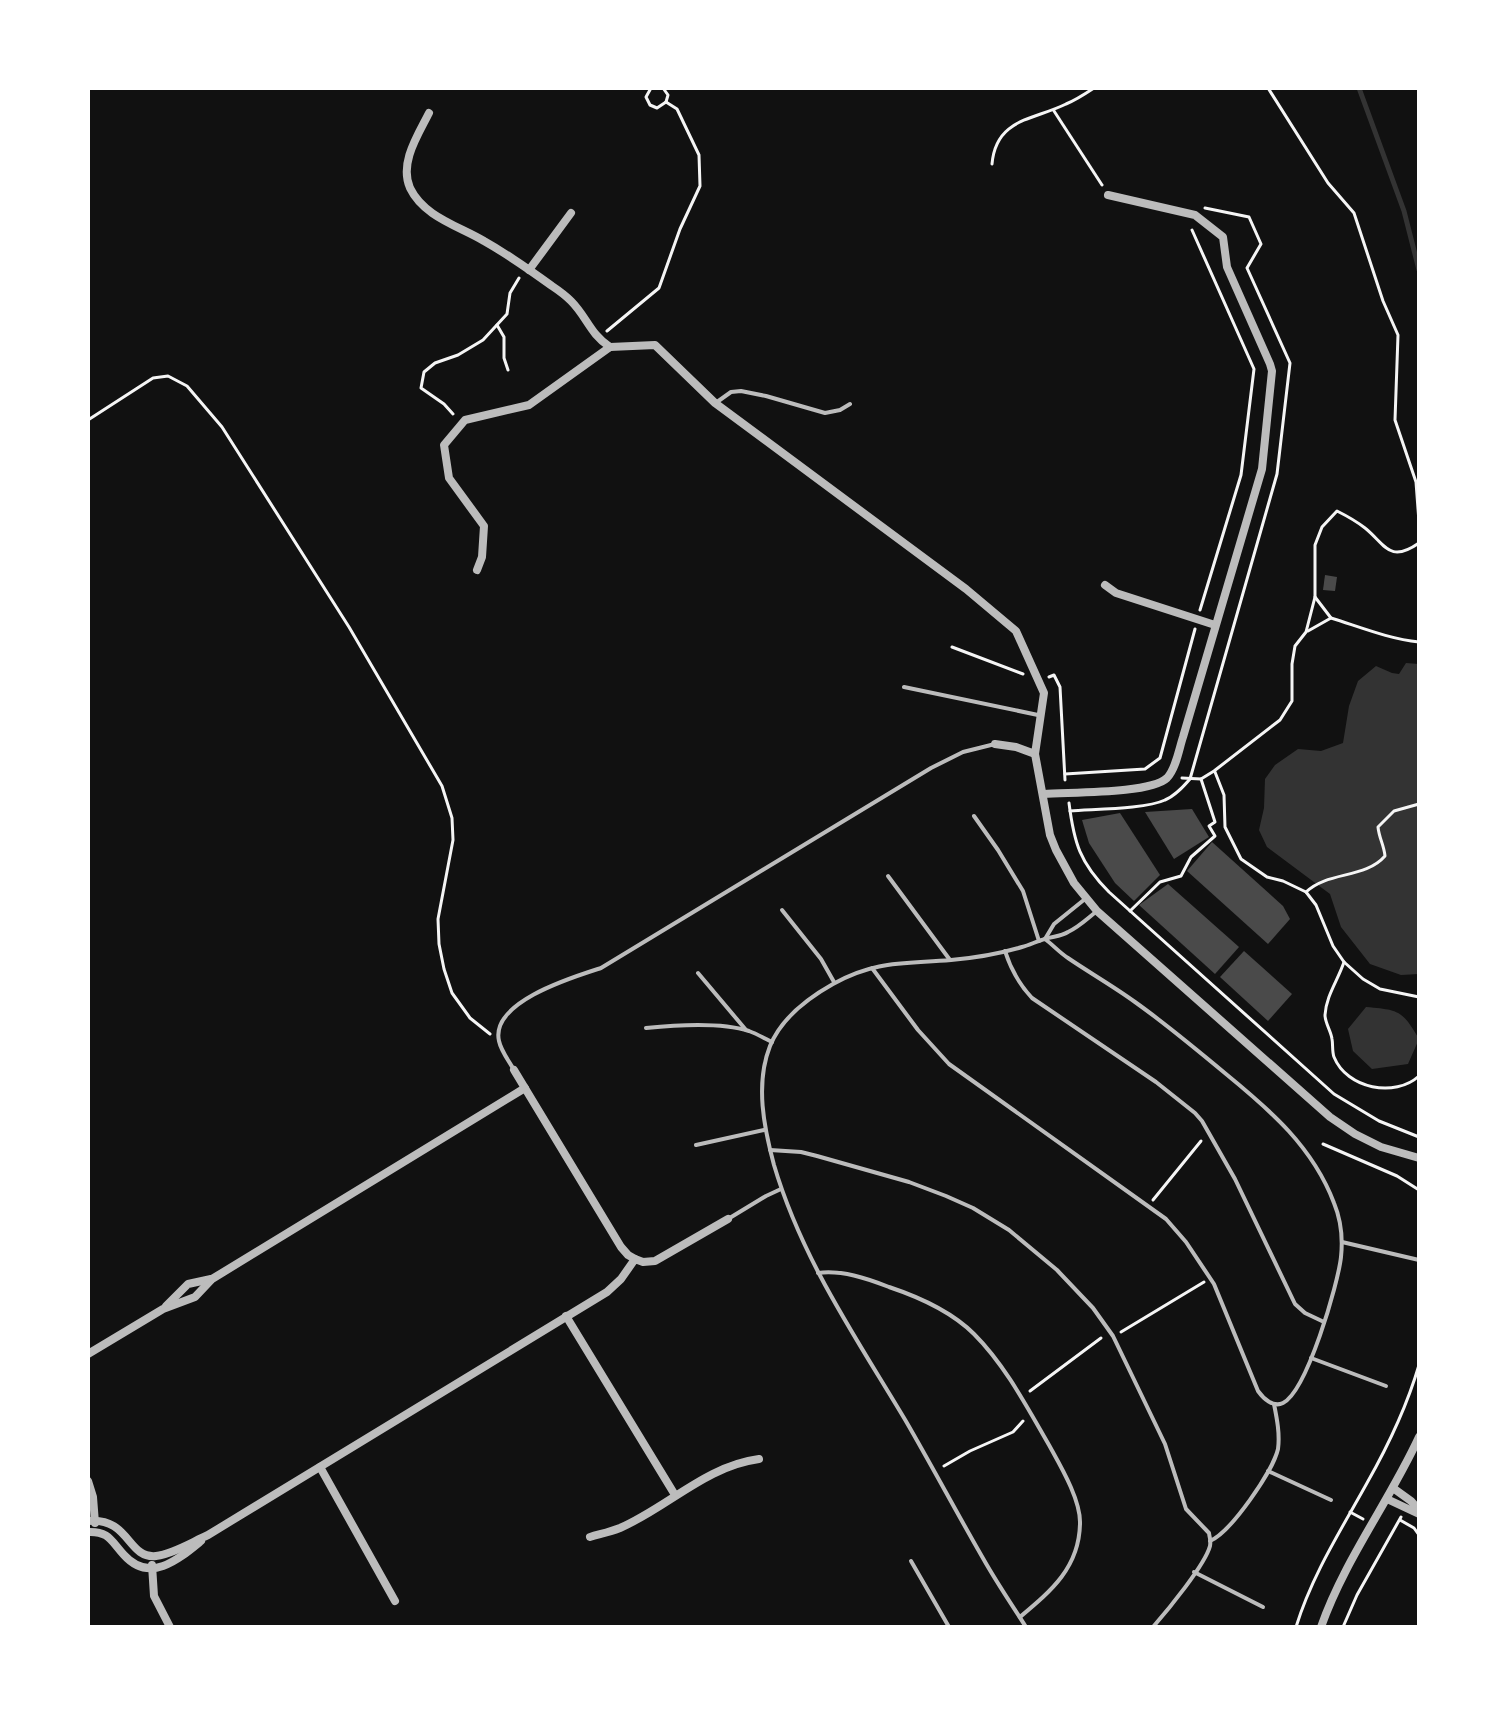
<svg xmlns="http://www.w3.org/2000/svg" width="1507" height="1715" font-family="Overpass,sans-serif">
<style>
.water{fill:#333}
.lines{fill:none;stroke-linecap:round;stroke-linejoin:round}
.stream{stroke:#333;stroke-width:5}
.building{fill:#4a4a4a}
.path{stroke:#f5f5f5;stroke-width:3}
.service{stroke:#bcbcbc;stroke-width:4}
.minor{stroke:#bcbcbc;stroke-width:8}
</style>
<rect width="100%" height="100%" fill="#111"/>
<g class="water">
<path d="M1406 663 1419 664V974L1401 975 1370 964 1341 927 1330 894 1267 847 1259 830 1264 808 1265 779 1275 765 1298 749 1321 751 1343 743 1349 706 1358 681 1376 666 1392 673 1399 674Z"/>
<path d="M1366 1007C1399 1010 1402 1010 1419 1039L1408 1064 1372 1069 1353 1051 1348 1029Z"/>
</g>
<g class="lines">
<path class="stream" d="M1359 88 1404 211 1419 270"/>
</g>
<g class="building">
<path d="M1325 575 1337 577 1335 591 1323 590Z"/>
<path d="M1192 809 1209 837 1174 859 1145 812Z"/>
<path d="M1120 813 1160 875 1134 901 1115 883 1089 843 1082 820Z"/>
<path d="M1212 842 1283 906 1290 919 1268 944 1187 871Z"/>
<path d="M1168 884 1239 947 1215 974 1139 905Z"/>
<path d="M1244 951 1292 994 1268 1021 1220 977Z"/>
</g>
<g class="lines">
<g class="path">
<path d="M651 88 646 97 650 105 657 108 666 102"/>
<path d="M663 88 668 95 666 102"/>
<path d="M1268 88 1328 183 1354 213 1383 301 1398 335 1395 420 1416 482 1419 522"/>
<path d="M1054 111 1102 185"/>
<path d="M992 164C996 118 1034 120 1066 104 1076 100 1085 94 1094 88"/>
<path d="M1192 230 1254 369 1241 475 1200 610"/>
<path d="M497 325 504 337V358L508 370"/>
<path d="M607 331 659 288 680 229 700 186 699 155 677 109 666 102"/>
<path d="M453 414 444 404 421 388 424 372 435 363 458 355 483 340 507 314 510 293 519 278"/>
<path d="M88 420 153 378 168 376 187 386 222 427 349 627 442 786 452 818 453 840 438 919 439 944 444 969 452 993 470 1018 490 1034"/>
<path d="M1331 618C1360 627 1389 639 1419 642"/>
<path d="M1308 631 1331 618 1315 597"/>
<path d="M952 647 1023 674"/>
<path d="M1049 677 1054 675 1060 687 1065 780"/>
<path d="M1215 772 1224 795 1225 827 1241 859 1267 877 1283 881 1306 892 1316 905 1333 946 1344 962 1363 979 1380 989 1419 997"/>
<path d="M1065 774 1145 769 1160 758 1195 629"/>
<path d="M1182 778 1201 779 1214 771 1280 720 1292 701V664L1295 646 1306 632 1315 597V545L1322 527 1337 511C1347 516 1356 521 1365 528 1385 544 1389 564 1419 543"/>
<path d="M1069 803C1074 843 1080 863 1109 892L1334 1094 1379 1121 1419 1137"/>
<path d="M1070 811C1093 809 1146 809 1165 800 1175 796 1183 787 1190 779L1277 474 1290 363 1247 268 1261 244 1249 217 1205 208"/>
<path d="M1306 892C1328 871 1365 879 1385 856 1384 845 1379 838 1378 827L1394 811 1419 804"/>
<path d="M1130 911 1160 882 1181 876 1191 857 1215 836 1209 826 1215 822 1201 779"/>
<path d="M1344 962C1338 980 1326 996 1325 1015 1325 1023 1331 1031 1332 1039 1333 1044 1332 1052 1334 1057 1347 1089 1395 1098 1419 1076"/>
<path d="M1323 1144 1397 1176 1419 1190"/>
<path d="M1153 1200 1201 1141"/>
<path d="M1121 1332 1204 1282"/>
<path d="M1030 1391 1101 1338"/>
<path d="M944 1466 970 1451 1013 1432 1023 1421"/>
<path d="M1350 1512 1363 1519"/>
<path d="M1400 1520 1414 1528 1419 1535"/>
<path d="M1296 1627C1312 1575 1341 1530 1367 1483 1388 1446 1407 1406 1419 1365"/>
<path d="M1343 1627 1357 1595 1401 1517"/>
</g>
<g class="service">
<path d="M717 402 731 392 741 391 766 396 825 413 840 410 850 404"/>
<path d="M904 687 1038 715"/>
<path d="M974 816 998 850 1023 891 1039 941"/>
<path d="M888 876 950 960"/>
<path d="M782 910 821 959 834 982"/>
<path d="M1045 939 1054 924 1085 899"/>
<path d="M1005 951C1011 970 1019 984 1032 998L1156 1082 1195 1113 1202 1121 1235 1179 1295 1304 1305 1313 1324 1322"/>
<path d="M872 968 918 1030 949 1064 1166 1219 1186 1242 1214 1284 1258 1391C1263 1398 1273 1408 1283 1403 1307 1391 1338 1284 1341 1257 1343 1238 1341 1220 1334 1203 1313 1147 1270 1110 1226 1074 1196 1049 1166 1024 1135 1002 1113 986 1090 973 1068 958 1060 953 1053 945 1045 939"/>
<path d="M698 973 746 1030"/>
<path d="M646 1028C675 1025 721 1022 749 1031 757 1034 764 1038 772 1042"/>
<path d="M514 1070C509 1061 501 1051 499 1041 490 1002 573 977 601 968L931 768 963 752 995 744"/>
<path d="M696 1145 764 1130"/>
<path d="M770 1150 801 1152 817 1156 909 1182 946 1196 973 1208 1009 1230 1057 1270 1093 1308 1113 1336 1165 1444 1186 1509 1209 1533C1210 1540 1211 1540 1210 1546 1205 1565 1167 1611 1153 1627"/>
<path d="M728 1219 766 1196 781 1189"/>
<path d="M1342 1242 1419 1260"/>
<path d="M818 1273C842 1270 866 1278 889 1287 919 1297 951 1311 974 1334 1005 1365 1027 1407 1049 1445 1060 1465 1081 1500 1080 1524 1079 1568 1051 1591 1020 1617"/>
<path d="M1311 1358 1386 1386"/>
<path d="M1268 1471 1331 1500"/>
<path d="M1210 1541C1231 1532 1273 1471 1278 1449 1280 1434 1277 1419 1274 1404"/>
<path d="M911 1561 949 1627"/>
<path d="M1194 1572 1263 1607"/>
<path d="M1026 1627C1012 1605 997 1583 984 1560 958 1515 933 1468 907 1423 857 1339 802 1260 774 1165 764 1128 755 1084 770 1046 781 1019 808 998 833 984 875 960 906 964 951 960 975 958 999 954 1022 947 1030 945 1037 941 1045 939 1053 936 1060 937 1068 932 1079 927 1088 918 1097 911"/>
</g>
<g class="minor">
<path d="M429 113C418 135 399 163 410 188 424 217 459 226 484 241 507 254 530 270 552 286 558 290 565 295 571 301 587 317 590 334 610 347"/>
<path d="M529 270 571 213"/>
<path d="M610 347 655 345 715 403 966 589 1016 631 1044 693 1035 754 1016 747 995 744"/>
<path d="M477 570 482 557 484 526 449 478 444 445 465 420 529 405 610 347"/>
<path d="M1105 585 1116 593 1215 625"/>
<path d="M1035 754 1050 835 1056 850 1074 883 1097 911 1330 1117 1355 1134 1381 1147 1419 1158"/>
<path d="M1044 794C1071 792 1150 794 1167 778 1176 769 1179 749 1183 737L1262 469 1272 371 1270 364 1227 267 1223 237 1195 215 1108 195"/>
<path d="M514 1070 621 1247 628 1255 635 1259"/>
<path d="M166 1306 188 1284 211 1279"/>
<path d="M566 1316 675 1495"/>
<path d="M88 1354 163 1309 195 1297 212 1279 525 1088"/>
<path d="M320 1467 395 1601"/>
<path d="M88 1481 93 1497 95 1523"/>
<path d="M1393 1488 1411 1501 1419 1510"/>
<path d="M1387 1499 1419 1514"/>
<path d="M88 1521C130 1517 127 1559 156 1556 173 1554 192 1542 208 1535L607 1292 621 1279 635 1259 643 1262 655 1261 728 1219"/>
<path d="M88 1532C109 1531 111 1541 124 1555 150 1584 179 1559 201 1541"/>
<path d="M590 1537C600 1534 610 1532 620 1528 668 1507 706 1466 759 1459"/>
<path d="M152 1565 154 1596 170 1627"/>
<path d="M1321 1627C1345 1559 1389 1502 1419 1437"/>
</g>
</g>
<rect width="1507" height="1715" fill="none" stroke="#ffffff" stroke-width="180"/>
</svg>
